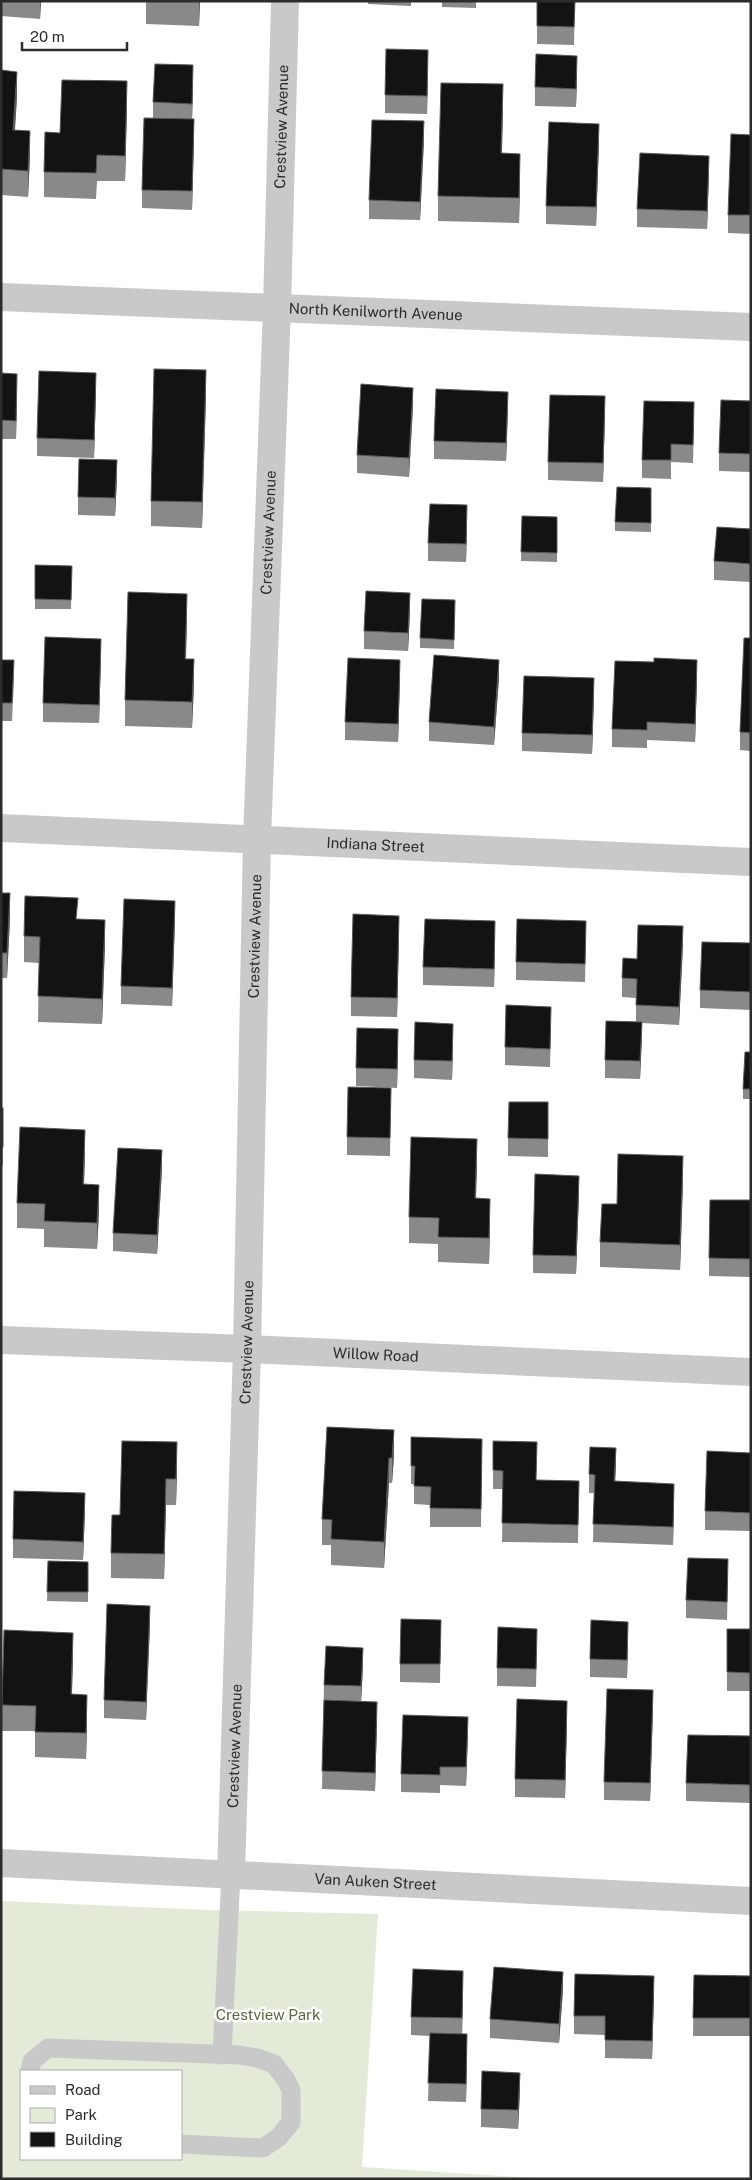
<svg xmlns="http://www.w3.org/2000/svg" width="752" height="2180" font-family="'Public Sans',sans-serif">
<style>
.green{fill:#e3ebd8;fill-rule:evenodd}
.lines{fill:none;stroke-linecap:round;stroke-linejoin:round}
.lane{stroke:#c9c9c9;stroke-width:19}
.street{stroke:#c9c9c9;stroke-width:28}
.wall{fill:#898989}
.shaded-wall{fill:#5a5a5a}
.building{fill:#131313;stroke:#5a5a5a}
.labels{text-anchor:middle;stroke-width:5;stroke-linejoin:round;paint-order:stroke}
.street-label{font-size:15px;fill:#2c2c2c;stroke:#fff}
.park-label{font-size:15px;fill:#506938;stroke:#fff}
</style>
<rect width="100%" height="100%" fill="#fff"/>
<path class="green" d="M1 1901 209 1910 378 1914 362 2167 549 2179H1ZM21 2071H181V2159H21Z"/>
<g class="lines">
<g class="lane">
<path d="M222 2055 231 1874"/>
<path d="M30 2071 32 2061 48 2048 239 2055 257 2058 274 2064 286 2080 291 2090V2122L279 2137 263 2148 181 2144"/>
</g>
<g class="street">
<path id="s1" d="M1 297 751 327"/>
<path id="s2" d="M1 828 751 862"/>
<path id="s3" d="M1 1340 247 1349 751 1372"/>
<path id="s4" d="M1 1863 751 1901"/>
<path id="s5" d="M231 1874 247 1349 257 839 277 308 285 1"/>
</g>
</g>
<g class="wall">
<path d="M1 1H41L40 19 1 16Z"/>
<path d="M146 1H200L199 26 146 24Z"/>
<path d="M368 1H411V6L368 4Z"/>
<path d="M442 1H476V8L442 7Z"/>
<path d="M537 1H575L574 45 537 44Z"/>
<path d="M428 68 427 114 385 113V95Z"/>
<path d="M1 70 17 97 15 130 30 156 28 197 1 195Z"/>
<path d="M577 74 576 107 535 106V87Z"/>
<path d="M193 83 192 119 194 138 192 210 142 208V190L153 118V102Z"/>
<path d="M127 107 125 181H97L96 199 44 197V172L60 133Z"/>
<path d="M503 110 502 153 520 179 519 223 438 221V196Z"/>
<path d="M751 135V234L728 233V215Z"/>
<path d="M424 140 420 220 369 219V200Z"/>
<path d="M599 142 596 226 546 224V206Z"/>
<path d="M709 174 707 229 637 227V209Z"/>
<path d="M1 373 17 392 16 439H1Z"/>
<path d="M96 392 94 458 37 456V438Z"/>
<path d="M206 396 202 528 151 526V501Z"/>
<path d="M751 401V472L719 471V453Z"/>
<path d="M413 406 409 477 357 473V455Z"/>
<path d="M508 410 506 461 434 459V441Z"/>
<path d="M605 414 603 482 548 480V462Z"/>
<path d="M694 421 693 463 671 462V479L642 478V460Z"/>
<path d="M117 479 115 516 78 515V497Z"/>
<path d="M651 488V532L615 531V522Z"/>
<path d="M522 516 557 517V562L521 561Z"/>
<path d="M467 524 466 562 428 561V543Z"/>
<path d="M751 529V582L714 580V561Z"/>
<path d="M35 565 72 566 71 609H35Z"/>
<path d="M455 610 454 649 420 648V638Z"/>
<path d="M410 611 408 651 364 649V631Z"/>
<path d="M187 619 186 659 194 685 192 728 125 726V700Z"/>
<path d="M751 638V751L740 750V732Z"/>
<path d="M101 657 99 723 43 722V703Z"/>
<path d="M1 660 14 678 12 721H1Z"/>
<path d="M400 678 398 742 345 740V722Z"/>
<path d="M499 678 494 745 429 741V722Z"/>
<path d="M697 678 695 742 647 740V748L612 747V729Z"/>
<path d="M594 697 592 754 522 751V733Z"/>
<path d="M1 893 10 919 7 978H1Z"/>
<path d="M78 919 105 945 102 1024 38 1022 39 963 24 962V936Z"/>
<path d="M175 919 172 1006 121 1004V986Z"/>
<path d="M399 934 397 1017 351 1016V997Z"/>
<path d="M495 939 494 987 423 985V967Z"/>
<path d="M586 939 585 982 516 980V962Z"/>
<path d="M751 943V1010L700 1008V990Z"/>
<path d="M683 945 679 1025 642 1023 640 1079 605 1078V1060L636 1022V998L622 997V978L637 959Z"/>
<path d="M551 1025 550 1067 505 1065V1047Z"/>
<path d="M453 1042 452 1080 414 1078V1060Z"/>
<path d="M398 1048 397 1088 356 1086V1068Z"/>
<path d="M751 1052V1099H743V1089Z"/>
<path d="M391 1088 390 1156 347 1155V1137Z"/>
<path d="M548 1102V1157L508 1156V1138Z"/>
<rect x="1" y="1108" width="2" height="57"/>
<path d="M85 1155 84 1184 99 1211 97 1249 44 1247V1229L17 1228V1203Z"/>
<path d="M477 1164 476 1198 490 1224 489 1264 438 1262V1244L409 1243V1217Z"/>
<path d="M162 1169 157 1254 113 1251V1233Z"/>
<path d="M683 1182 680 1270 600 1267V1242L617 1204Z"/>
<path d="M579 1194 576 1274 533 1273V1255Z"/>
<path d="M751 1200V1277L709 1276V1258Z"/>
<path d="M327 1427 394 1455 392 1483H389L384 1568 331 1565V1545H322V1519Z"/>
<path d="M411 1437 482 1457 481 1527H430V1505L414 1504V1484H411Z"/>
<path d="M493 1441 537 1480 579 1481 578 1543 502 1542 503 1489H493Z"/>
<path d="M751 1453V1531L705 1530V1511Z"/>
<path d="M616 1466 615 1481 674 1502 673 1545 593 1542 594 1493H589V1474Z"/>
<path d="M177 1468 176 1505H166L164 1579 111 1578V1553L120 1515Z"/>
<path d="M85 1511 83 1560 13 1558V1539Z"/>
<path d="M48 1561 88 1562V1602L47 1601Z"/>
<path d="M728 1578 727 1620 686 1618V1600Z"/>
<path d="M441 1620 440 1683 400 1682V1664Z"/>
<path d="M150 1624 146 1720 104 1718V1700Z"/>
<rect x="727" y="1629" width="24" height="62"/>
<path d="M628 1640 627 1678 590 1677V1659Z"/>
<path d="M537 1647 536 1687 497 1686V1668Z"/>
<path d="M73 1658 72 1694 87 1721 86 1759 35 1757V1731H2V1705Z"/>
<path d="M363 1666 361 1701 377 1720 375 1791 322 1789 324 1685Z"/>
<path d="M653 1709 650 1801 604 1800V1782Z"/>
<path d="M567 1719 565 1798 515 1797V1779Z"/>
<path d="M468 1735 466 1786 440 1785V1793L401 1792V1774Z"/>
<path d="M751 1736V1803L686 1801V1783Z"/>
<path d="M694 1975 751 1976V2036H693Z"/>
<path d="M463 1989 462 2034 467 2053 466 2102 428 2101 430 2036 411 2035V2017Z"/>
<path d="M563 1990 559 2043 490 2038V2019Z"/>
<path d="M654 1994 652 2059 605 2058V2035L574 2034V2016Z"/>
<path d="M520 2091 518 2129 481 2127V2109Z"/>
</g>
<g class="shaded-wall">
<path d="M40 1H41L40 19Z"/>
<path d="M199 1H200L199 26Z"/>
<path d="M428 50V68L427 114V96Z"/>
<path d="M577 56V74L576 107V89Z"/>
<path d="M193 65V83L192 122V104Z"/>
<path d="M17 72V97L13 155V130Z"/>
<path d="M127 81V107L125 181V156Z"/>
<path d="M503 84V110L501 179V153Z"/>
<path d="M194 119V138L192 210V191Z"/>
<path d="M424 121V140L420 220V202Z"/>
<path d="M599 124V142L596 226V207Z"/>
<path d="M30 131V156L28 197V171Z"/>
<path d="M520 154V179L519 223V198Z"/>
<path d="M709 156V174L707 229V211Z"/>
<path d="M206 370V396L202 528V502Z"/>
<path d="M96 373V392L94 458V440Z"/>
<path d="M17 374V392L16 439V421Z"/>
<path d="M413 388V406L409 477V458Z"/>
<path d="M508 392V410L506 461V443Z"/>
<path d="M605 396V414L603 482V463Z"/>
<path d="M117 460V479L115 516V498Z"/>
<path d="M467 505V524L466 562V544Z"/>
<path d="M410 593V611L408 651V633Z"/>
<path d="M187 594V619L185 684V659Z"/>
<path d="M101 639V657L99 723V705Z"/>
<path d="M194 659V685L192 728V702Z"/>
<path d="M400 660V678L398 742V724Z"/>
<path d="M499 660V678L494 745V727Z"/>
<path d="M697 660V678L695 742V724Z"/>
<path d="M594 678V697L592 754V735Z"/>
<path d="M10 893V919L7 978V953Z"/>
<path d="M175 901V919L172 1006V988Z"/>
<path d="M399 916V934L397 1017V998Z"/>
<path d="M105 920V945L102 1024V999Z"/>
<path d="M495 921V939L494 987V969Z"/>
<path d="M683 926V945L679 1025V1007Z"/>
<path d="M642 1022V1040L640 1079V1061Z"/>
<path d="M453 1024V1042L452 1080V1061Z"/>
<path d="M398 1029V1048L397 1088V1069Z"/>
<path d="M85 1130V1155L83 1210V1184Z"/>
<path d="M477 1139V1164L475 1224V1198Z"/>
<path d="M162 1150V1169L157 1254V1235Z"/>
<path d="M683 1156V1182L680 1270V1245Z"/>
<path d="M579 1176V1194L576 1274V1256Z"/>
<path d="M99 1185V1211L97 1249V1223Z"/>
<path d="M490 1199V1224L489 1264V1238Z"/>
<path d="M394 1430V1455L392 1483V1458Z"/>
<path d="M177 1442V1468L176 1505V1479Z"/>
<path d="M616 1448V1466L614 1500V1481Z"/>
<path d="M389 1458V1483L384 1568V1542Z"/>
<path d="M166 1479V1505L164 1579V1554Z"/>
<path d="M674 1484V1502L673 1545V1527Z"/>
<path d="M85 1493V1511L83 1560V1542Z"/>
<path d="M150 1606V1624L146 1720V1702Z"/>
<path d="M628 1622V1640L627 1678V1660Z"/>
<path d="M73 1633V1658L71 1720V1694Z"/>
<path d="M363 1648V1666L361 1704V1686Z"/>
<path d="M653 1690V1709L650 1801V1783Z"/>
<path d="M87 1695V1721L86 1759V1733Z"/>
<path d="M567 1701V1719L565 1798V1780Z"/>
<path d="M377 1702V1720L375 1791V1773Z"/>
<path d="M468 1717V1735L466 1786V1767Z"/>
<path d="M463 1971V1989L462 2037V2018Z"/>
<path d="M563 1972V1990L559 2043V2024Z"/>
<path d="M654 1976V1994L652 2059V2041Z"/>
<path d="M467 2034V2053L466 2102V2084Z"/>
<path d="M520 2073V2091L518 2129V2110Z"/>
</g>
<g class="building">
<path d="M537 1H575L574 27 537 26Z"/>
<path d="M386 49 428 50 427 96 385 95Z"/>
<path d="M536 54 577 56 576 89 535 87Z"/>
<path d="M155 64 193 65 192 104 153 102Z"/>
<path d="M1 70 17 72 13 130 30 131 28 171 1 169Z"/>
<path d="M62 80 127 81 125 156 97 155 96 173 44 172 45 132 60 133Z"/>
<path d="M441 83 503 84 501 153 520 154 519 198 438 196Z"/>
<path d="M144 118 194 119 192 191 142 190Z"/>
<path d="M372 120 424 121 420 202 369 200Z"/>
<path d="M549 122 599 124 596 207 546 206Z"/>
<path d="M731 134 751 135V215H728Z"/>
<path d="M640 153 709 156 707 211 637 209Z"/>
<path d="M154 369 206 370 202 502 151 501Z"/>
<path d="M39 371 96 373 94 440 37 438Z"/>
<path d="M1 373 17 374 16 421 1 420Z"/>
<path d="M361 384 413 388 409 458 357 455Z"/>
<path d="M436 389 508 392 506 443 434 441Z"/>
<path d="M550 395 605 396 603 463 548 462Z"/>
<path d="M721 400 751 401V454L719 453Z"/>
<path d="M644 401 694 402 693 445 671 444V460H642Z"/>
<path d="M79 459 117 460 115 498 78 497Z"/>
<path d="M617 487 651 488V523L615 522Z"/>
<path d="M430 504 467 505 466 544 428 543Z"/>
<path d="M522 516 557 517V553L521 552Z"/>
<path d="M717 527 751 529V564L714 561Z"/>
<path d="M35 565 72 566 71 600 35 599Z"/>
<path d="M366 591 410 593 408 633 364 631Z"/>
<path d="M128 592 187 594 185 659H194L192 702 125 700Z"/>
<path d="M422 599 455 600 454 640 420 638Z"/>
<path d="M45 637 101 639 99 705 43 703Z"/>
<path d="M744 638H751V733L740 732Z"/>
<path d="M434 655 499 660 494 727 429 722Z"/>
<path d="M348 658 400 660 398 724 345 722Z"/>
<path d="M654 658 697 660 695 724 647 722V730L612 729 615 661 654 662Z"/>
<path d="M1 660H14L12 703H1Z"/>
<path d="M524 676 594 678 592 735 522 733Z"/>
<path d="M1 893H10L7 953H1Z"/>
<path d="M25 896 78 898 76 919 105 920 102 999 38 996 40 937 24 936Z"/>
<path d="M124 899 175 901 172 988 121 986Z"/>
<path d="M353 914 399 916 397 998 351 997Z"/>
<path d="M425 919 495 921 494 969 423 967Z"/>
<path d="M517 919 586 921 585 964 516 962Z"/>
<path d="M638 925 683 926 679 1007 636 1005 637 979 622 978 623 958 637 959Z"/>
<path d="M702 942 751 943V992L700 990Z"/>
<path d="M506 1005 551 1007 550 1049 505 1047Z"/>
<path d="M606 1021 642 1022 640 1061 605 1060Z"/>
<path d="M415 1022 453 1024 452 1061 414 1060Z"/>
<path d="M357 1028 398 1029 397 1069 356 1068Z"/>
<path d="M745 1052H751V1089H743Z"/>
<path d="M348 1087 391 1088 390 1138 347 1137Z"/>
<path d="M509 1102H548V1139L508 1138Z"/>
<rect x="1" y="1108" width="2" height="39"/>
<path d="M20 1127 85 1130 83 1184 99 1185 97 1223 44 1221 45 1204 17 1203Z"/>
<path d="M411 1137 477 1139 475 1198 490 1199 489 1238 438 1237 439 1218 409 1217Z"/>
<path d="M118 1148 162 1150 157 1235 113 1233Z"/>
<path d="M618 1154 683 1156 680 1245 600 1242 602 1204H617Z"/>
<path d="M535 1174 579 1176 576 1256 533 1255Z"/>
<path d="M710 1200H751V1259L709 1258Z"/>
<path d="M327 1427 394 1430 392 1458H389L384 1542 331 1539 332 1520 322 1519Z"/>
<path d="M411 1437 482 1439 481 1509 430 1508 431 1487 414 1486 415 1466H411Z"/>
<path d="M122 1441 177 1442 176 1479H166L164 1554 111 1553 112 1515H120Z"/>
<path d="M493 1441 537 1442 536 1480 579 1481 578 1525 502 1523 503 1471 493 1470Z"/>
<path d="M590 1447 616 1448 614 1481 674 1484 673 1527 593 1524 595 1475 589 1474Z"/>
<path d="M707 1451 751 1453V1513L705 1511Z"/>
<path d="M14 1491 85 1493 83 1542 13 1539Z"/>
<path d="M688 1558 728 1559 727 1602 686 1600Z"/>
<path d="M48 1561 88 1562V1592H47Z"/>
<path d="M107 1604 150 1606 146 1702 104 1700Z"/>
<path d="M401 1619 441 1620 440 1664H400Z"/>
<path d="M591 1620 628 1622 627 1660 590 1659Z"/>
<path d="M498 1627 537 1629 536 1669 497 1668Z"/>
<path d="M727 1629H751V1673L727 1672Z"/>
<path d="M4 1630 73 1633 71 1694 87 1695 86 1733 35 1732 36 1706 2 1705Z"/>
<path d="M326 1646 363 1648 361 1686 324 1685Z"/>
<path d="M607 1689 653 1690 650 1783 604 1782Z"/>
<path d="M517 1699 567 1701 565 1780 515 1779Z"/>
<path d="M324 1700 377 1702 375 1773 322 1771Z"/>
<path d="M403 1715 468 1717 466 1767H440V1775L401 1774Z"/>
<path d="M688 1735 751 1736V1785L686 1783Z"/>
<path d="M494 1967 563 1972 559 2024 490 2019Z"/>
<path d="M413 1969 463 1971 462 2018 411 2017Z"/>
<path d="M575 1974 654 1976 652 2041 605 2040V2016H574Z"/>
<path d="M694 1975 751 1976V2018H693Z"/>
<path d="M430 2033 467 2034 466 2084 428 2083Z"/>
<path d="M482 2071 520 2073 518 2110 481 2109Z"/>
</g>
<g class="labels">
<g class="street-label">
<text dy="5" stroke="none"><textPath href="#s5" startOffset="1748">Crestview Avenue</textPath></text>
<text dy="5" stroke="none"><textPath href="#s1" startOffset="375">North Kenilworth Avenue</textPath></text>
<text dy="5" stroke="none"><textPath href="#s5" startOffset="1342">Crestview Avenue</textPath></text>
<text dy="5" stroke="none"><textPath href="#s2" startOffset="375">Indiana Street</textPath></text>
<text dy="5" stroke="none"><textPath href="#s5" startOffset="938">Crestview Avenue</textPath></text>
<text dy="5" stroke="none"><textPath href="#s5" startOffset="532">Crestview Avenue</textPath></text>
<text dy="5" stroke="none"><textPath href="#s3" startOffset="375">Willow Road</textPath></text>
<text dy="5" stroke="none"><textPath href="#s5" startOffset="128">Crestview Avenue</textPath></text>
<text dy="5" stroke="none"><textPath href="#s4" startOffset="375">Van Auken Street</textPath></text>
</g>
<g class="park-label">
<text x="268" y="2020">Crestview Park</text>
</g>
</g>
<rect width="752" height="2180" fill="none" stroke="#2c2c2c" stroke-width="5"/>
<rect x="20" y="2070" width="162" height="90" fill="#ffffff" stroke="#ababab"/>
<rect x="30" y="2086" width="25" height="8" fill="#c9c9c9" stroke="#ababab"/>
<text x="65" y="2095" font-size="15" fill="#2c2c2c">Road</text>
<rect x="30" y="2108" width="25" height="15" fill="#e3ebd8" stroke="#ababab"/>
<text x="65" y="2120" font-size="15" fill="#2c2c2c">Park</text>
<rect x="30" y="2132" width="25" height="15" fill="#131313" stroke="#ababab"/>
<text x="65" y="2145" font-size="15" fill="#2c2c2c">Building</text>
<path d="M22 42v8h105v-8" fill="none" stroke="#2c2c2c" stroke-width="2.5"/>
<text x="30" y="42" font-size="15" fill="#2c2c2c" stroke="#ffffff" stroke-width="4" paint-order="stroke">20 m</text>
</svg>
